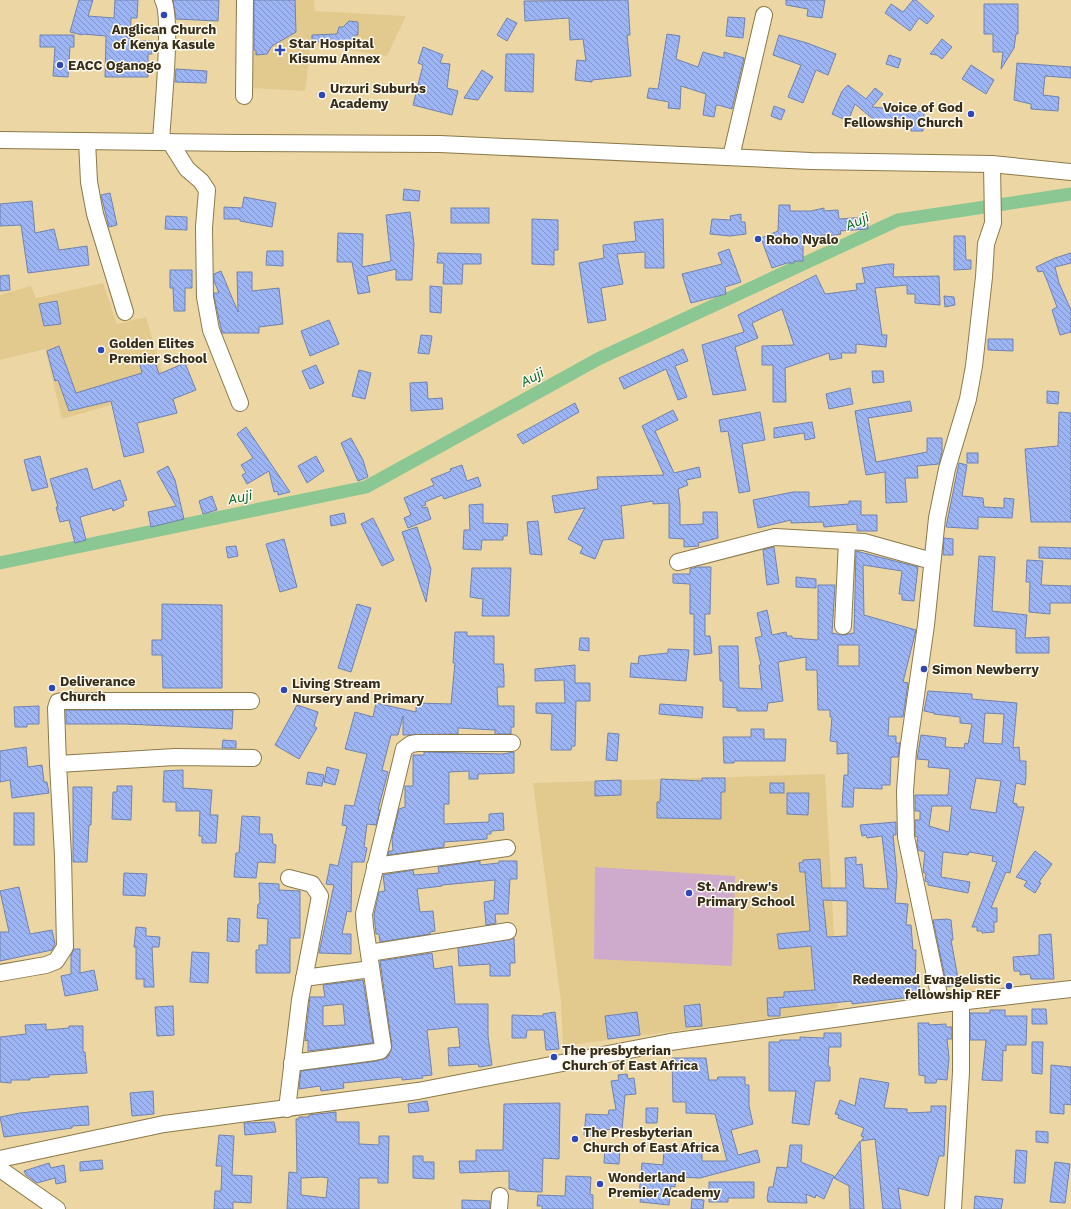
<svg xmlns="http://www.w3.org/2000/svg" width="1071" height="1209" font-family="'Work Sans',sans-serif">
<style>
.built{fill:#e2ca8f}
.green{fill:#ceabcc}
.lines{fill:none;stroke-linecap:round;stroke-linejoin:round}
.canal{stroke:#8bc793;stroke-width:13}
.building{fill:url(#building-back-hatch);stroke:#7182ae;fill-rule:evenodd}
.minor-casing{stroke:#8c7949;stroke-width:18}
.minor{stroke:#fff;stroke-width:16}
.poi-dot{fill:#2d47b7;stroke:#fefaef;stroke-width:1.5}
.labels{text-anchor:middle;stroke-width:3;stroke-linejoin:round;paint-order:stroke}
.poi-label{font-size:13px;font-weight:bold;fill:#362e1a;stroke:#fefaef;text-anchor:start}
.water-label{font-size:14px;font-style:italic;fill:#046527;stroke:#fefaef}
</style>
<defs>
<pattern id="building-back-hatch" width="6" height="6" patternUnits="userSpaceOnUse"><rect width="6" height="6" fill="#9db5f5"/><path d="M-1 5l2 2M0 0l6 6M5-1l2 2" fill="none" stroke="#8194c6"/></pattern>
</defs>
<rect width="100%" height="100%" fill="#ecd7a4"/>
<g class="built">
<path d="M250 0H314L315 11 406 16 387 56 311 44 305 91 248 88Z"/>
<path d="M103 283 117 324 146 317 167 389 62 419 45 349 0 360V295L31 286 36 298Z"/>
<path d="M825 774 838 1007 825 1011 563 1046 561 1002 533 783Z"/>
</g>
<path class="green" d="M595 867 735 876 732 966 594 959Z"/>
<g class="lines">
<path class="canal" d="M0 563 366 487 600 358 898 220 1071 194"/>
</g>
<g class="building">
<path d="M79 0H93L88 16 114 18 115 0H138L137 18H131L130 41H152V54H148V77H105L106 36 83 34 82 35 70 32Z"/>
<path d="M173 0H219L218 21 176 19Z"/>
<path d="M254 0H295L296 32 272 46 267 54 256 55V50H254Z"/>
<path d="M628 0 630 35H627L631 76 592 80V82L575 80 577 60 586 61 583 39 570 40 569 18 525 21 524 1Z"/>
<path d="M786 0H825L822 18 807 16 808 9 786 5Z"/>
<path d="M913 0H916L934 16 927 24 919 18 910 31 885 13 891 4 903 12Z"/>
<path d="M984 4H1018V34H1016L1014 48 1001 69 1003 52H993V34H984Z"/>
<path d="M728 17 745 18 743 38 726 36Z"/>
<path d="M507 18 517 23 507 41 497 35Z"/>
<path d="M349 21 358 22V35H355V44L353 47 339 46V44L312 41V35L337 34 339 27H343Z"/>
<path d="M667 34 680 36 676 59 698 67 703 52 724 58V52L744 58 732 109 718 105 716 106 714 117 703 115 706 94 681 86 680 109 668 108 669 102 647 98 649 88 658 89Z"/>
<path d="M40 35H74V47H70L68 77 53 76 55 47H40Z"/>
<path d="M779 35 807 43 836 54 828 75 816 70 803 103 788 97 801 65 773 55Z"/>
<path d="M942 39 952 47 942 59 937 55 930 54Z"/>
<path d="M423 47 443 55 440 63 450 64 447 88 458 91 452 115 413 105 423 65 418 63Z"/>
<path d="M506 54H534L533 92 505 91Z"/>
<path d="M889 55 901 59 898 68 886 64Z"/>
<path d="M1017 63 1071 67V78L1045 76 1043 95 1059 97 1058 111 1031 109V104L1014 100Z"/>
<path d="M971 65 994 80 986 94 962 79Z"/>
<path d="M176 69 207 71 206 83 175 82Z"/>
<path d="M482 70 493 77 478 100 464 98Z"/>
<path d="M848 85 866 99 875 88 883 94 872 107 924 112 923 131H911L912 122 874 120 855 104 848 121 832 114 842 91Z"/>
<path d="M774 106 785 110 781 120 771 116Z"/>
<path d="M404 189 420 191 419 201 403 200Z"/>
<path d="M110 193 117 225 109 227 101 195Z"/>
<path d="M244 197 276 203 272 227 240 221V219H224V207L242 208Z"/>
<path d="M32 201 35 233 54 229 59 250 87 246 89 265 28 273 21 225 0 226V204Z"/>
<path d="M779 205H790V211H811L824 208V211L838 210 839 219 867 217 868 229 840 231 841 234 830 236V234L803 239V261H794V263H787L772 268 761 238 778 231Z"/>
<rect x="451" y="208" width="38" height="15"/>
<path d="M410 212 414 244 412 280H396V269L367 276 370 292 358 294 352 262H337L338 233 363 234 362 267 391 261 386 215Z"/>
<path d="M741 214V222H745L746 234 730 236 710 234 712 219 731 220 730 216Z"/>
<path d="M166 216 187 217V230L165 229Z"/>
<path d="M532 219 558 220V250H554V265L532 264Z"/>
<path d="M663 219 664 268H645V252L617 254 623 284 601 288 606 320 588 323 579 263 604 258 603 245 636 241 634 222Z"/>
<path d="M954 236H965L966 260H971V269L954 270Z"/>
<path d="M729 249 741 282 725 287 726 294 691 303 682 274 722 264 718 253Z"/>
<path d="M267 251H283V266L266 265Z"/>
<path d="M438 253 481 254V264H463L462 284H443L444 263H437Z"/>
<path d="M1071 253V263L1055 267 1059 283 1071 310V332L1060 335 1052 310 1057 307 1048 283 1043 271 1038 272 1036 267 1055 258Z"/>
<path d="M888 264H894L893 277 939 276 940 305 915 303V294H907V285L875 288 882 335H887L886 347 856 344V353H841L842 358 830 360 829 353 785 368 786 402H773V365H762V346L794 345 782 309 752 323 758 338 735 347 746 390 713 395 702 345 744 332 738 315 816 275 825 294 857 290 856 284 865 283 862 268Z"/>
<path d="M170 270H192V288H185V311H174L173 288H170Z"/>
<path d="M221 271 238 312 237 272H252V291L279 288 283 324 259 327V333H222L214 296V293H219L214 281V274Z"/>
<path d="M9 275 10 290 0 291V276Z"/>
<path d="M430 286 442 287 441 313 430 312Z"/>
<path d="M944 296 954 297 955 305 945 307Z"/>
<path d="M57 301 61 324 44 326 39 304Z"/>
<path d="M329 320 339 344 310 356 301 331Z"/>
<path d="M421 335 432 336 429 354 418 353Z"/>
<path d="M988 339H1013V351L988 350Z"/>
<path d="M59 346 76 393 142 373 139 361 153 356 159 374 185 363 196 390 173 399 177 413 137 423 144 452 124 457 111 401 69 411 58 380 55 381 47 351Z"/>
<path d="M683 349 688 361 675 366 687 397 678 400 666 369 624 389 619 378Z"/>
<path d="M316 365 324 383 310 389 302 371Z"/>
<path d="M359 370 371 373 365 399 352 396Z"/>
<path d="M872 371H883L884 382 873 383Z"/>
<path d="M427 382 428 399 442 398 443 409 411 411 410 383Z"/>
<path d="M850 388 853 404 829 409 826 394Z"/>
<path d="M1047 391 1059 392 1058 404 1047 403Z"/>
<path d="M910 401 912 411 868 418 876 462 927 452V438H942V452L939 464 917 466 918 478H905L907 502 886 503 885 472 866 475 855 411Z"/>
<path d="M575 403 579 412 523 444 517 435Z"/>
<path d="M673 410 678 420 655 431 674 473 699 467 701 477 686 480 688 485 678 489 680 504V525L703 524V512H717L718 538 698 543 699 546 684 547V539L669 538V503L653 504V501L621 506 624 538 603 540 595 559 580 553 583 547 568 539 585 508 555 513 552 496 598 489 597 477 664 475 642 426Z"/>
<path d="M760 412 765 440 742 444 750 491 739 493 728 431 721 432 719 420Z"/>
<path d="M1059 412 1071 413V522H1031L1025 449 1058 446Z"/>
<path d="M812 422 815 438 805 440 804 433 774 438V428Z"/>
<path d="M246 427 267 458 290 492 278 495V491L274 492 269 471 247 484 242 475 246 473 241 465 253 458 237 434Z"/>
<path d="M351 438 363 460 368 477 358 481 341 443Z"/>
<rect x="967" y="453" width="11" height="10"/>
<path d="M40 456 48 487 32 491 24 460Z"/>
<path d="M316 456 324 471 307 483 298 466Z"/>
<path d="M959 463 967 465 962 496 983 498 984 507 1004 508V498L1014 499 1012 518 978 517V529L946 527Z"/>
<path d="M462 465 467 481 478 477 481 486 444 499 442 495 425 502 426 505 422 506V508L427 507 431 519 408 528 404 518 411 515 404 498 434 485 431 479 451 471 450 469Z"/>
<path d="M168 466 175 480 184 519 151 527 148 512 176 506 157 472Z"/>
<path d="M87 468 93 490 120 480 127 500 123 501 124 506 113 511 112 508 80 517 86 540 75 543 69 520 60 522 56 507H58L50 479Z"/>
<path d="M793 492H809V507L849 504V501H861V515H877V531H857V524L824 527 823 522 791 523V520L758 528 753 500Z"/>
<path d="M212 496 217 510 203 514 199 501Z"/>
<path d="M483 504V523L508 524 507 536H503V540H482L481 550 463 549 464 530H470L469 505Z"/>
<path d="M344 513 346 523 331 526 330 516Z"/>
<path d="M373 518 394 560 382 566 361 524Z"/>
<path d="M538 521 542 555 530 554 527 522Z"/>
<path d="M417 527 431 569 426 602 402 532Z"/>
<path d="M944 538 953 539V555H943Z"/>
<path d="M284 539 297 587 280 592 266 544Z"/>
<path d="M236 546 238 556 228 558 226 547Z"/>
<path d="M774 547 779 583 767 585 763 550Z"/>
<path d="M1039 547 1071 548V559L1039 558Z"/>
<path d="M856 551 918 567 914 601 902 600V594H899L902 571 863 565 864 615 916 630 903 682 908 683 903 717H889L888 736H896V743H900L898 757H891L890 785H882V789L854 788 853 807H842L844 775H848V753L837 754V742L830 741 832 717H830V710H818L817 670H806V657L778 662 783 701 768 703 767 711H737V708L723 707V681H720L719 646H738L739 688 762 689 759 665H761L755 638 762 636 757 613 767 610 772 635 786 632 787 636H792V638L818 640V585H835L832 633 843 635 854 633ZM838 645H859V666H838Z"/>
<path d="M979 556 995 557 992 611 1027 615 1025 638 1049 637V653H1016V629L974 626Z"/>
<path d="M1027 560 1043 561 1041 585 1071 586V603H1050V614L1029 612 1030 582H1026Z"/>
<path d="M697 567H711L710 614H705V636H710L712 653 694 655V614H690V584L673 583V574H690V569Z"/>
<path d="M472 568H511L509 616H482L483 599 470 597Z"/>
<path d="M796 577 816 579V588L796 587Z"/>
<path d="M162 604 222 605V688H163L162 655H152V640H162Z"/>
<path d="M357 604 371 608 351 672 338 668Z"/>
<path d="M455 632H467V636H494V664H503L504 675V687H497L498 706H514V727H511V734H495V730L458 728V734L403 735V716L398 735H391L382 770 388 772 378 810H380L376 825 367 824 364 847 367 848 364 862H352L351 912 347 911 342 934H351V954L319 953 334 885 326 884 328 875 330 864 338 866 347 826 342 825 345 805 354 806 367 754 345 749 355 712 373 717 376 703 416 712V703L451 704 455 663H453Z"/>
<path d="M580 638H589V651L579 650Z"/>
<path d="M668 649 689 650 686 681 630 677 631 663 638 664 639 656 668 653Z"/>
<path d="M575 665V683H590V701H576L575 746H572L571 750H551L552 714 536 713V703H565L564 680 535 681V669Z"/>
<path d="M928 691 972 694V699L1017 703 1013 748 1019 747 1020 761H1026V777L1025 785 1016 783 1013 803 1017 804V807H1024L1010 873 1006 872 991 908H997V922H994V932L982 933V931H977V927H972L997 862 992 861 993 856 969 852 968 855 943 852 941 877 970 882 968 893 928 885V882L925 881 926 874 923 872 925 852 918 850 917 842 918 837 915 836V820H920V811H915V795H948L950 769 928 767 929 760 917 759 921 735 946 738 945 747 964 748 965 743 968 744 972 724 960 723V717L934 714V713L924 711ZM985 713 1004 714 1002 744 983 743ZM976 778 1001 781 996 813 970 809ZM932 806H952L949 832 929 826Z"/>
<path d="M660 704 703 707 702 718 659 714Z"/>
<path d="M297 705 318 712 314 726 317 728 299 759 275 745Z"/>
<path d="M39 706V724H27V727H15L14 707Z"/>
<path d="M66 710H233L232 729 126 724H66Z"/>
<path d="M751 729H764V739H786L785 761H734V763H724L723 737H751Z"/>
<path d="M608 733 619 734 617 761 606 760Z"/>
<path d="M223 740 236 741V748H222Z"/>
<path d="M26 747 28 767 42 765 44 782H47L49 793 12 798 10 780 0 782V751Z"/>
<path d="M424 752 502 754 514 752V773L478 774V779H469V771L449 772V804H444V824L489 822V814L503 813 504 830 491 831V834H487V839L444 842V847L388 855 389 851H393L392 839 399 809 405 807V786H413V755H424Z"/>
<path d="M327 767 339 770 335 785 324 782Z"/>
<path d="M183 770V788L212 790 210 815H218L216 843H202V836H199L200 811H176V802H163L164 771Z"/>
<path d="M308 772 324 775 322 786 306 784Z"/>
<path d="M702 778H725V792H721V819L657 818V802H660L661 779 702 781Z"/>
<path d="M621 780V795L595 796V781Z"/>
<rect x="770" y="783" width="14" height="10"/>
<path d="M117 786H132L131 820 112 819 113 792H117Z"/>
<path d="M73 787H92L91 825H89L87 862H73Z"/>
<path d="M787 793H809L808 815 787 814Z"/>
<rect x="14" y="813" width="20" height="32"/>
<path d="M242 816 260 817 259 834H272L273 844 276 845 275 863 258 862 256 878 234 877 236 853H239Z"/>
<path d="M896 822V835H893L897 875 895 903 908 904 906 925H911L913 950H916L915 985H919L920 996 852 1004V1001L780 1008V1016H768L767 998 784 997V992L815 990 811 946 779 949 777 934 810 931 805 872H800L799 863 803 862V860L820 859 822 888H846L845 858 856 857V865L862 864 864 888 888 889 882 836 867 838 866 835 862 836 860 825ZM823 900 847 901V936L827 937Z"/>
<path d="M1035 851 1052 864 1039 882 1041 883 1035 893 1024 886 1027 881 1016 877Z"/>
<path d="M480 861V865L499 863V861H517V879H510L508 914H495L496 923 486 925 484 902 494 900 495 880 442 885V886L417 889 420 912 433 911 435 931 430 932V934L380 942 379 934H376L374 915 379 892 385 891 383 875 413 870 414 875 439 873 438 867Z"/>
<path d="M124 873 147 874 145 896 123 895Z"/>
<path d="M259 883 279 884V890L300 891V938H290V973H256V950H259V945H267L268 919 257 918 258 904H260Z"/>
<path d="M19 887 30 934 52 930 55 944 52 950 0 961V932H9L0 891Z"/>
<path d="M228 918 240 919 239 942 227 941Z"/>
<path d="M947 919 951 920 953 940H951L959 984 947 987 933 920Z"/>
<path d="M136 927 146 928V936L160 937 159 947H152L154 987H144V979H136V947H134Z"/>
<path d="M1051 934 1054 979H1031L1030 974 1020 975V971H1014L1013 957 1039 955V935Z"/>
<path d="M514 938 515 963H510V976H490V964L459 966 458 948Z"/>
<path d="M74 949H80V973L94 970 98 990 65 996 61 976 71 974V955Z"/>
<path d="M192 952 209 953 208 983 190 982Z"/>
<path d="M432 953 434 969 452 966 455 1004H488V1036L492 1065 479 1067 478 1064 449 1066 448 1048 460 1047 458 1027 427 1030 432 1075 422 1076 423 1078 402 1080V1077L343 1083 344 1088 321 1091 320 1086 299 1089 301 1071 377 1061 388 1057 392 1046 380 961Z"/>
<path d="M363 980 373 1043 308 1051V1040L305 1041 310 997H325L323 985ZM343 1004 345 1025 323 1026V1006Z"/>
<path d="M700 1004 702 1026 686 1027 684 1006Z"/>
<path d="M173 1006 174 1035 157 1036 155 1007Z"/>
<path d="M1032 1009H1046L1047 1024H1032Z"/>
<path d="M990 1010H1005V1016H1027L1026 1045H1006V1051L1003 1050 1002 1081 982 1080 986 1040H970V1013H990Z"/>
<path d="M555 1012 559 1049 546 1050 544 1030H527L526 1038H512V1015L543 1016V1014Z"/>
<path d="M637 1012 640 1035 608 1039 605 1016Z"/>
<path d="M918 1023H929V1025L946 1024V1027H952V1039H947L949 1058 947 1080 937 1079 936 1083H925V1076L919 1075Z"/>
<path d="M46 1024V1030L69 1028V1026H83V1052H85L87 1073 49 1075V1077L30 1078V1080H11V1083L0 1082V1037L26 1034 25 1025Z"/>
<path d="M824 1033H841V1047H829L828 1066 830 1067V1081H815L809 1125 792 1123 796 1091H769V1042H780V1040H800V1037L824 1038Z"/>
<path d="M1032 1042H1043L1042 1074 1032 1073Z"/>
<path d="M672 1058H706L709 1080H717L718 1077H745V1085H749V1106L753 1124 731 1130 738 1155 757 1150 760 1162 700 1178 676 1177 675 1187 671 1186 669 1205 640 1202 641 1195H639L642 1163 663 1165 664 1150 682 1151V1144L693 1145V1149H702V1161H727L715 1114 686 1113V1102H673Z"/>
<path d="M1051 1065 1071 1067V1105L1064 1104V1114L1050 1113Z"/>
<path d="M627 1074 628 1079 634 1078 636 1094 625 1095 622 1130 595 1129 594 1136 584 1135 586 1114 608 1115 609 1110H616L611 1081 619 1080 618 1075Z"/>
<path d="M860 1078 889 1083 884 1108 907 1109V1113L931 1112V1106H946L944 1156H939L928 1196 898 1188 901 1209H883L875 1139 861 1141 864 1137 861 1136 864 1128 838 1118 839 1115 835 1114 840 1100 855 1106Z"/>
<path d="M153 1091 154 1114 132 1116 130 1093Z"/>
<path d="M427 1101 429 1111 409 1113 408 1104Z"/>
<path d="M560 1103 559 1159 543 1158 542 1192 516 1191V1190L509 1189V1171L460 1173 459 1161H476V1150H503L504 1104Z"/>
<path d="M88 1106 89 1125 72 1126V1128L4 1137 0 1117 20 1113Z"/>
<path d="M646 1108H658L657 1123H646Z"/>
<path d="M336 1112V1122H359V1144L379 1145V1136H389L388 1183H378V1178H359V1209H287L289 1172 297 1173 296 1119H299V1117H309V1115ZM322 1177 328 1178 326 1198 301 1195V1178Z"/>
<path d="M274 1122 276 1132 245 1135 244 1123Z"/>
<path d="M1036 1131 1048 1132V1143L1036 1142Z"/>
<path d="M219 1135 234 1136 232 1175 252 1176 251 1203 233 1202V1209H214L215 1191H221L222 1166H216Z"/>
<path d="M860 1141 864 1209H850L849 1186 834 1178Z"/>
<path d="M790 1145H802L801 1162 834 1176 824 1199 816 1195 815 1198 806 1194 807 1203 768 1202 767 1198 769 1187H773L777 1167 787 1168Z"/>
<path d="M605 1146 620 1147 619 1164 604 1163Z"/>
<path d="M1016 1150 1027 1151 1025 1183H1014Z"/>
<path d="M413 1156H423V1162H434V1179L413 1178Z"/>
<path d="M102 1160 103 1169 80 1171V1162Z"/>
<path d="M1055 1162 1070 1164 1065 1203 1050 1202Z"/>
<path d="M49 1163 51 1168 64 1165 66 1182 56 1184 55 1178 37 1183 26 1175 24 1171Z"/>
<path d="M566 1176 591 1177 590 1194 593 1195V1209H542V1206H537L538 1195 565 1196Z"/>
<path d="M709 1182H754V1198H728V1202H709Z"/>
<path d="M975 1196 1003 1199 1001 1209H974Z"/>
<path d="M692 1199 704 1200 703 1209H691Z"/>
<path d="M462 1200 490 1201V1209H462Z"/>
</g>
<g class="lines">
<g class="minor-casing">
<g id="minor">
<path d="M244 96 245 0"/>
<path d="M0 140 238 143 440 144 811 161 992 164 1071 172"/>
<path d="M87 141 89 182 95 214 125 312"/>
<path d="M161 142C162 117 173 17 163 0"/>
<path d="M170 142 187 169 201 181 207 190 204 227 205 297 211 330 240 403"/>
<path d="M731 157 764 15"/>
<path d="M678 562 775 537 864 542 932 561"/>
<path d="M843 626 847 541"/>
<path d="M58 764 56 708 58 702 62 701H251"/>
<path d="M375 866 507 848"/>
<path d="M369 953 508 931"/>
<path d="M0 973 46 965 56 961 65 947 63 856 58 764 175 757 253 758"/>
<path d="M304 978 371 969"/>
<path d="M941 1004 906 837 905 791 908 751 926 625 937 518 947 469 968 399 974 366 984 277 986 244 993 223 992 164"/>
<path d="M292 1063 375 1052 380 1051 383 1047 365 927 364 914 404 749 411 744 417 743H512"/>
<path d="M287 1109 300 1000 320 896 312 884 289 878"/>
<path d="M0 1159 164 1124 418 1091 670 1042 941 1004 1071 989"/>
<path d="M0 1169 57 1209"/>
<path d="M499 1209 500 1196"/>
<path d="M953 1209 961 1072V1002"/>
</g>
</g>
<use href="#minor" class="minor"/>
</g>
<g class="poi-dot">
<circle cx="164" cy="15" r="4"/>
<path d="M278 44h4v4h4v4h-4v4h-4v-4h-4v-4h4z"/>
<circle cx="60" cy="65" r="4"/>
<circle cx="322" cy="95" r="4"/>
<circle cx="971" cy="114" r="4"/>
<circle cx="758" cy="239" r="4"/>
<circle cx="101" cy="350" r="4"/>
<circle cx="924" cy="669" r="4"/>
<circle cx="52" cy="688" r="4"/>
<circle cx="284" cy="690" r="4"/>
<circle cx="689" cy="893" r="4"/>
<circle cx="1009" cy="986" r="4"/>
<circle cx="554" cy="1057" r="4"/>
<circle cx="575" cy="1139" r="4"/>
<circle cx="600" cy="1184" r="4"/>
</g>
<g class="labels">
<g class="poi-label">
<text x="164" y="34" text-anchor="middle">Anglican Church<tspan x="164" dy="15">of Kenya Kasule</tspan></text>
<text x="289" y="48">Star Hospital<tspan x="289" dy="15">Kisumu Annex</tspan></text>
<text x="68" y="70">EACC Oganogo</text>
<text x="330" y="93">Urzuri Suburbs<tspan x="330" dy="15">Academy</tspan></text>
<text x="963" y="112" text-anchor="end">Voice of God<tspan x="963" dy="15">Fellowship Church</tspan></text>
<text x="766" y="244">Roho Nyalo</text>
<text x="109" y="348">Golden Elites<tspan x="109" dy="15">Premier School</tspan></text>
<text x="932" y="674">Simon Newberry</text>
<text x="60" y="686">Deliverance<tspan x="60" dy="15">Church</tspan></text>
<text x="292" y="688">Living Stream<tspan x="292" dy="15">Nursery and Primary</tspan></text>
<text x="697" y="891">St. Andrew's<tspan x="697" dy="15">Primary School</tspan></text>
<text x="1001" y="984" text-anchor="end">Redeemed Evangelistic<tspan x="1001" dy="15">fellowship REF</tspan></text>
<text x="562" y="1055">The presbyterian<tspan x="562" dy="15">Church of East Africa</tspan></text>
<text x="583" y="1137">The Presbyterian<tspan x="583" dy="15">Church of East Africa</tspan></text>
<text x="608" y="1182">Wonderland<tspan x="608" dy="15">Premier Academy</tspan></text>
</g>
<g class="water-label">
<text transform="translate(857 221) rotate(-25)" y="5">Auji</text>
<text transform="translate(532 377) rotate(-29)" y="5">Auji</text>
<text transform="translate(240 497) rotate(-12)" y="5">Auji</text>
</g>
</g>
</svg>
